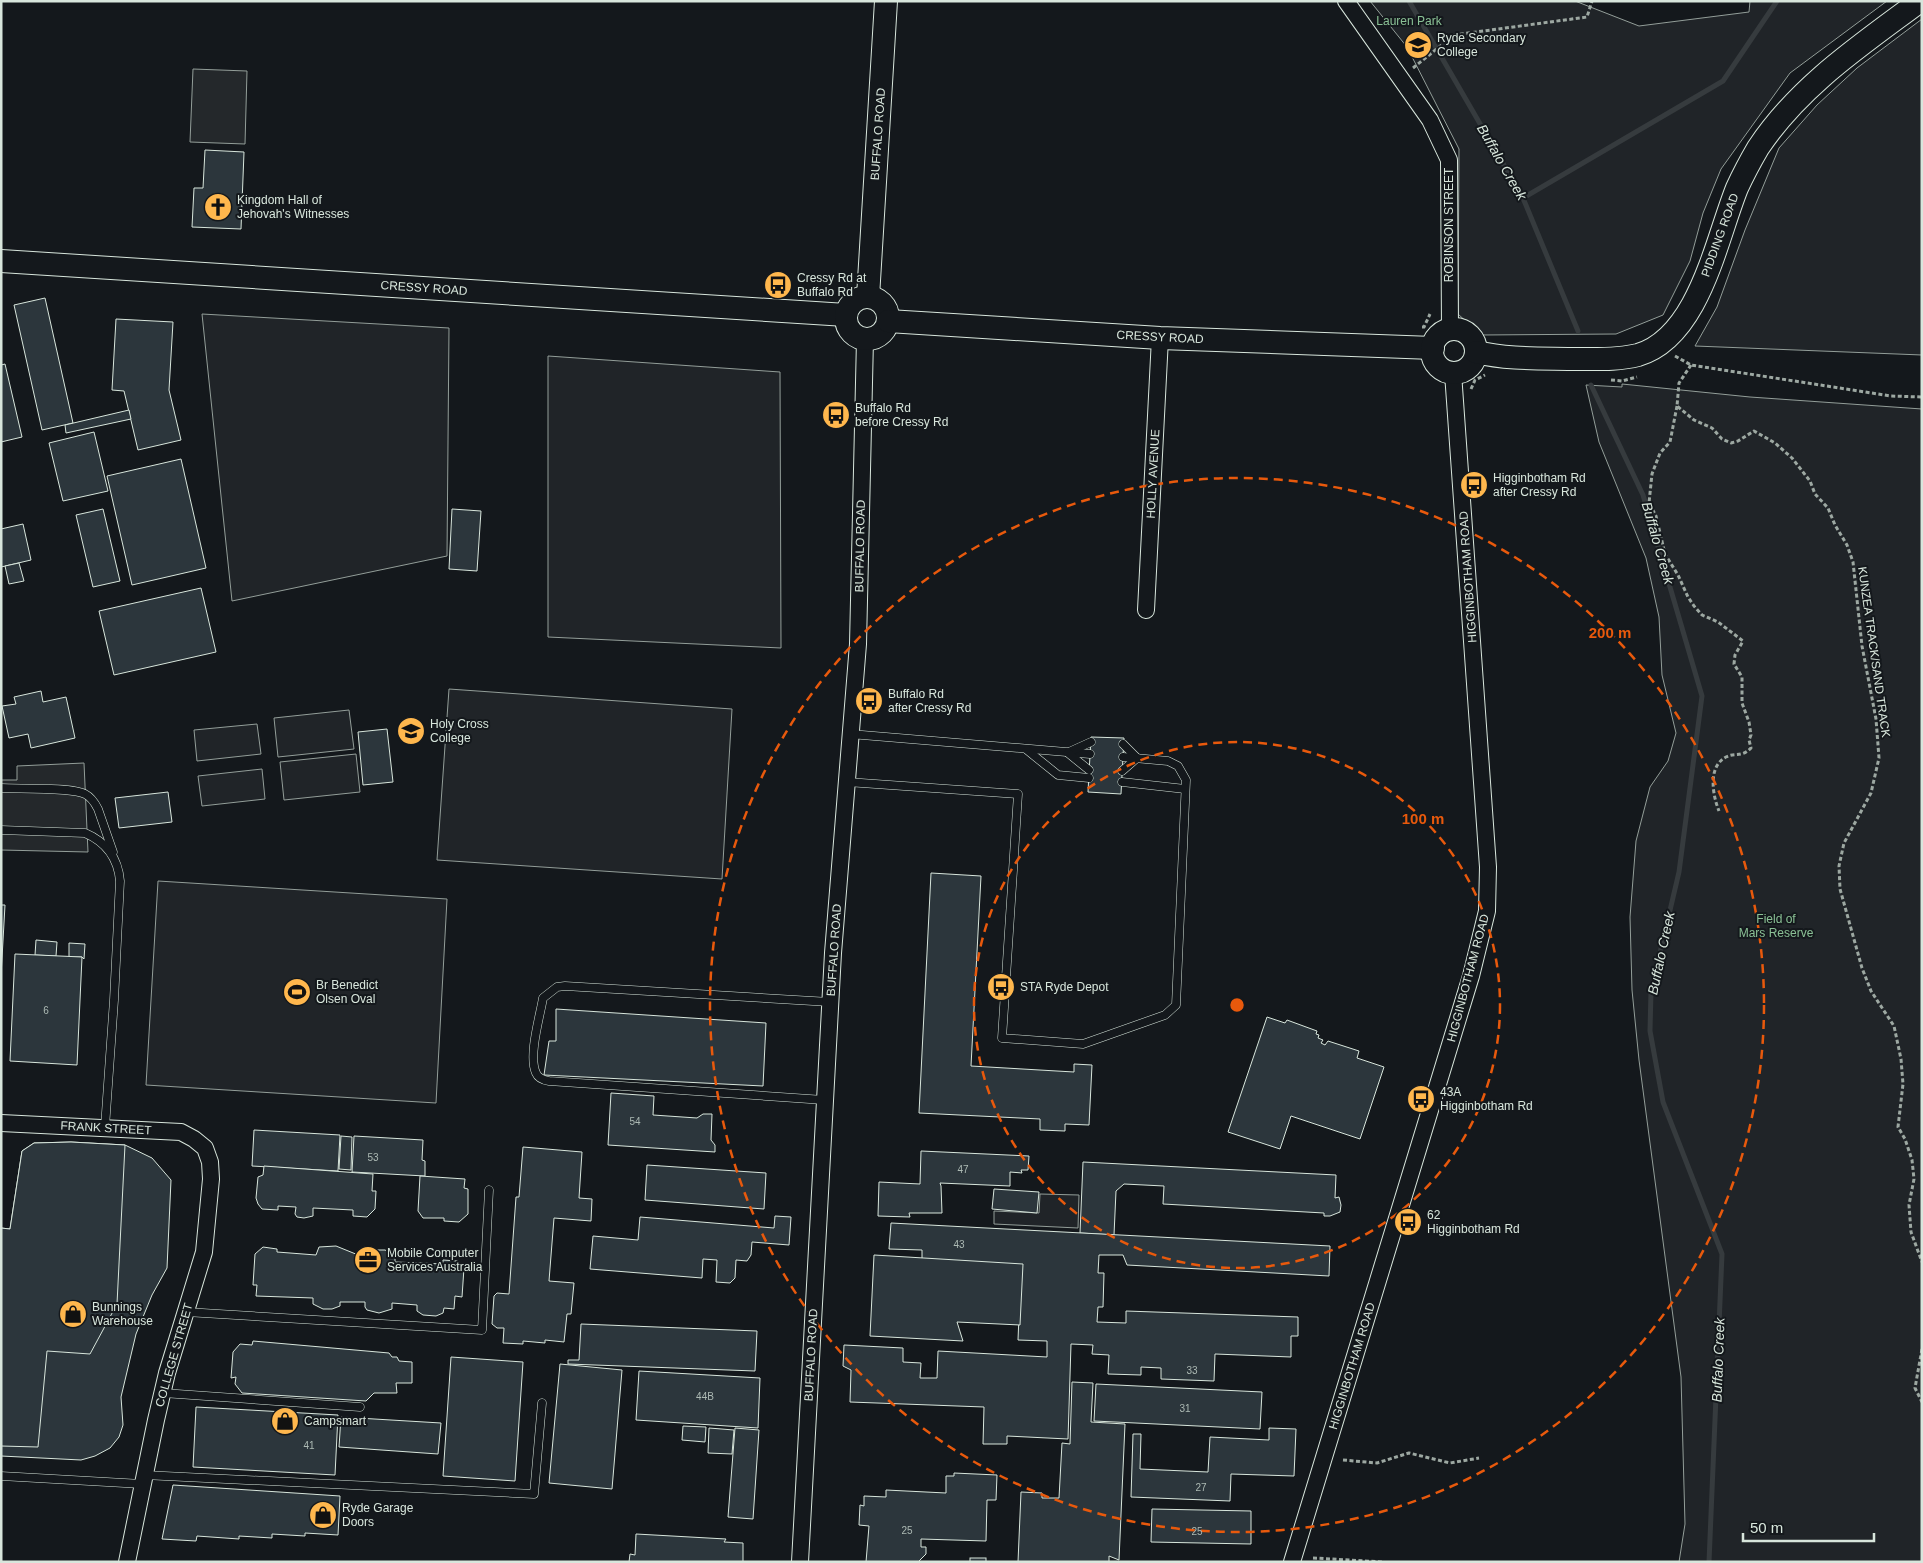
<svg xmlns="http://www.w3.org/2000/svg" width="1923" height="1563" font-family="Helvetica,sans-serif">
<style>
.green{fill:#202428;stroke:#939e99}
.parking{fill:#24282b;stroke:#939e99}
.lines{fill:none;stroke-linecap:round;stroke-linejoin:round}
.stream{stroke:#363b3e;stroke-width:5}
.building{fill:#2c363c;stroke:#d8e6dc}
.lane-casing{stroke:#d8e6dc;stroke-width:9}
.street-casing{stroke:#d8e6dc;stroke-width:18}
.secondary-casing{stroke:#d8e6dc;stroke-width:24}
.path{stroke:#9da8a2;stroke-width:3;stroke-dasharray:4 2.5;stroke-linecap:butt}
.lane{stroke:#14181c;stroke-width:8}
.street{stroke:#14181c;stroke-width:16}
.secondary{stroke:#14181c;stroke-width:22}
.ring{fill:none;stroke:#e8590c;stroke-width:2.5;stroke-dasharray:9 6}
.labels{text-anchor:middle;stroke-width:4;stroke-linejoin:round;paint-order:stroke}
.number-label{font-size:10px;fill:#adbab4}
.park-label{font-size:12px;fill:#8ac095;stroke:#14181c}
.poi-label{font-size:12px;fill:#d8e6dc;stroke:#14181c;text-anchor:start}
.street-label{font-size:12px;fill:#d8e6dc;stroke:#14181c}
.water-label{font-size:14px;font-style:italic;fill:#d8e6dc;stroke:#14181c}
.centre{fill:#e8590c;stroke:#14181c;stroke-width:2.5}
.ring-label{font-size:15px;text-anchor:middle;font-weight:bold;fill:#e8590c;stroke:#14181c;stroke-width:4;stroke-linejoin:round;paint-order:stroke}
</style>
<rect width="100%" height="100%" fill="#14181c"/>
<g class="green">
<path d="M1370 1H1575L1639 26 1749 12 1750 1H1887L1790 73 1721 169 1703 213 1690 261 1663 315 1616 334 1481 335 1458 314 1459 149 1407 47Z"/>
<path d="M1922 19V355L1695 346 1717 307 1745 230 1779 148 1817 105 1857 68Z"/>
<path d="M202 314 449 328 447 556 232 601Z"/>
<path d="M548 356 780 372 781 648 548 637Z"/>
<path d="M1622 384 1750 397 1922 409V1562H1679L1685 1524 1681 1377 1639 1060 1632 990 1630 917 1636 841 1650 787 1668 761 1676 733 1662 675 1659 617 1646 558 1599 442 1586 385 1622 387Z"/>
<path d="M449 689 732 709 722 879 437 860Z"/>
<path d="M349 710 354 749 278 757 274 718Z"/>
<path d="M257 724 261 754 197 761 194 730Z"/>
<path d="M356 754 360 792 284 800 280 762Z"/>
<path d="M262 769 265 799 202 806 198 776Z"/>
<path d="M158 881 447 899 436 1103 146 1085Z"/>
<path d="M1040 1194 1079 1195 1078 1228 994 1224V1211L1039 1213Z"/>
</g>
<g class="parking">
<path d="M193 69 247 71 245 144 190 142Z"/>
<path d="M84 763 88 852 1 850V780H17V766Z"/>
</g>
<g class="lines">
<g class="stream">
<path d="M1409 1 1523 198 1578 331"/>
<path d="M1523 198 1723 81 1777 1"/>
<path d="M1591 385 1643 495 1702 696 1679 872 1651 991 1650 1031 1663 1102 1722 1254 1709 1562"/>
</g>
</g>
<g class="building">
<path d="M205 150 244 152 241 229 192 227 194 188H203Z"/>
<path d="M45 298 73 423 42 430 14 305Z"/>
<path d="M116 319 173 322 169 390 181 440 138 450 124 391 112 390Z"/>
<path d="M5 364 22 437 1 442V365Z"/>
<path d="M129 410 131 419 66 433 65 425Z"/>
<path d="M94 432 108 491 63 501 49 443Z"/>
<path d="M181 459 206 568 132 585 107 476Z"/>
<path d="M103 509 120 581 93 587 76 515Z"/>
<path d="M452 509 481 511 477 571 449 569Z"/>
<path d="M23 524 31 560 1 567V529Z"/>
<path d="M19 563 24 581 9 584 5 566Z"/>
<path d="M201 588 216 652 114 675 99 611Z"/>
<path d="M41 691 43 702 66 697 75 738 31 748 28 734 9 738 2 706 16 704 14 697Z"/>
<path d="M387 729 393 782 363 785 358 732Z"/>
<path d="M1091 737 1124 738 1121 794 1088 792Z"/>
<path d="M168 792 172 822 119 828 115 798Z"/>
<path d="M931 873 981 876 971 1066 1074 1072V1064L1092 1065 1089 1125 1065 1124V1131L1040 1130V1119L919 1113Z"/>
<path d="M1 905H5L1 976Z"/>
<path d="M36 940 57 942 56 956 35 955Z"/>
<path d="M69 943 85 944 84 959 82 957H69Z"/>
<path d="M15 954 82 957 77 1065 10 1061Z"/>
<path d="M556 1009 766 1023 763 1086 544 1075 549 1041H556Z"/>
<path d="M1267 1017 1285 1023 1287 1020 1317 1031 1316 1034 1319 1035 1318 1038 1323 1040 1321 1043 1325 1045 1328 1041 1359 1051 1357 1058 1384 1067 1360 1139 1291 1116 1280 1149 1228 1132Z"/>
<path d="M611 1093 654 1096 653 1115 697 1118 703 1114H712L711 1140 715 1145V1152L608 1145Z"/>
<path d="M254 1130 340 1135 338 1171 252 1166Z"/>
<path d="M341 1136 352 1137 351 1170 339 1169Z"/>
<path d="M354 1136 423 1140 422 1160 425 1161V1176L352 1172Z"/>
<path d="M71 1142 125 1145 152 1158 171 1180 167 1268 152 1295 136 1334 121 1397 123 1425 119 1437 110 1448 95 1456 81 1460 1 1456V1228L10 1229 22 1151 34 1143Z"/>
<path d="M71 1142 125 1145 117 1304 90 1354 47 1351 38 1447 1 1446V1228L10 1229 22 1151 34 1143Z"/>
<path d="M523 1147 582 1152 579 1198 592 1199 591 1221 554 1218 549 1281 574 1283 571 1314H567L564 1342 545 1340V1343L523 1341V1344L503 1343 504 1328H497L492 1324 494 1296 497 1293 509 1294 516 1197H519Z"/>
<path d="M921 1151 1029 1156 1028 1170H1021L1022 1173 1010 1172V1186L940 1183 941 1186 942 1213H909L910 1217 878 1216 879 1182 920 1184Z"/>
<path d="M1083 1162 1336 1175 1335 1198 1339 1197 1341 1205 1340 1212 1330 1216H1324V1213L1163 1204 1164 1186 1124 1184 1116 1191 1114 1235 1080 1233Z"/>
<path d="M647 1165 766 1173 764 1209 645 1200Z"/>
<path d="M264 1166 373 1174 372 1191H376L375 1209 367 1217 353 1216V1210L313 1208V1216L304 1218 297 1217 295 1214 296 1207 278 1206V1210L262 1209 258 1204 256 1198 258 1177 263 1175Z"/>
<path d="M420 1176 465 1179 464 1188 468 1189V1214L459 1222 444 1221V1218H423L418 1211Z"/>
<path d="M994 1189 1039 1192 1037 1213 992 1209Z"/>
<path d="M775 1216 791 1217 789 1245 752 1242 751 1255 747 1261 736 1260 735 1278 730 1283 716 1282 717 1260 703 1259 702 1278 590 1269 593 1236 638 1240 640 1217 774 1228Z"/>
<path d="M891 1223 1330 1246 1329 1276 1127 1265 1123 1255H1099L1098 1273H1104L1103 1307H1098L1097 1322 1126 1323V1311L1298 1317V1336H1291V1357L1215 1354 1214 1381 1161 1379V1368L1141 1367V1375L1108 1374 1109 1355 1092 1354 1093 1345 1071 1344 1068 1439 1007 1436V1444H983L984 1407 850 1402 851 1370 843 1366 844 1345 903 1348V1362L921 1363 920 1378H937L938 1351 1047 1357V1341L1018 1340 1021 1267 922 1262V1250L889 1249Z"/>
<path d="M336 1246 368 1259V1253L375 1250H385L395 1255V1262L443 1264V1260L457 1261 461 1263 464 1268 462 1297 455 1296 454 1309 444 1308 443 1313 436 1316 423 1315 417 1311V1305L392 1303V1309L379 1313 367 1310 365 1307V1302H340V1306L332 1309H323L313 1304V1298L256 1296 257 1285H253L255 1254 263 1247 277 1249V1252L316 1255 319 1247Z"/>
<path d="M874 1255 1023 1264 1020 1325 957 1322 963 1341 870 1336Z"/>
<path d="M581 1324 757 1331 755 1371 568 1364V1360H579Z"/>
<path d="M253 1341 389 1353 392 1357H397L399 1361 412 1362V1383H396L397 1393H374L366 1401 242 1393 235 1384 236 1377 231 1378 233 1352 240 1344 252 1345Z"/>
<path d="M451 1357 523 1362 515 1481 443 1476Z"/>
<path d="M560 1364 622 1370 612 1489 549 1483Z"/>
<path d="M639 1371 760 1378 758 1428 636 1420Z"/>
<path d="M1072 1382 1093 1383 1091 1422 1125 1424 1119 1560 1109 1556V1562H1018L1021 1492 1042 1493V1498H1059L1062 1443 1070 1444Z"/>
<path d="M1096 1384 1262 1392 1260 1429 1094 1421Z"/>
<path d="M196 1407 338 1415 335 1475 193 1467Z"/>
<path d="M341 1417 441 1423 438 1454 339 1447Z"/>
<path d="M683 1426 706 1427 705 1442 682 1440Z"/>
<path d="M709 1428 734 1430 732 1454 708 1453Z"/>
<path d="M735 1428 759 1430 753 1519 728 1517Z"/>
<path d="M1269 1428 1296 1429 1294 1476 1231 1474 1230 1501 1131 1497 1133 1434H1141L1140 1469 1208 1472 1210 1437 1269 1440Z"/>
<path d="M954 1473 997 1475 996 1500H987L986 1541 921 1539V1547H926V1554L918 1562H866L869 1526 859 1525 860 1505 864 1506V1496L886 1497V1490L946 1493V1476H954Z"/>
<path d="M173 1485 340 1496 338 1535 305 1533V1536L272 1534V1538L239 1536V1539L197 1536 196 1541 162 1539Z"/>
<path d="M1152 1509 1251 1511V1544L1151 1542Z"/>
<path d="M636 1534 726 1539 724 1542 743 1543V1562H629L630 1554 635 1555Z"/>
<rect x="970" y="1558" width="16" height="4"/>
</g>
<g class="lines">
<g class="lane-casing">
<g id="lane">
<path d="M850 734 1090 754"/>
<path d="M1123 744 1137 758"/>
<path d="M1027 750 1058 775 1089 778"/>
<path d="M1069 752 1091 742"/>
<path d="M1068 753 1089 770"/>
<path d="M1122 771 1137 758"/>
<path d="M847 782 1018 794 1002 1038 1083 1044 1165 1015 1176 1005 1186 780 1178 766 1168 761 1123 757"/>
<path d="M1122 782 1185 789"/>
<path d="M1 788C19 789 72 787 85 794 91 797 95 803 98 809L113 852"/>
<path d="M1 830 85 833C106 842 118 858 120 881L114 1000 105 1127"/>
<path d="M824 1100 549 1081C543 1080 538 1078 536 1073 528 1056 540 1016 543 998L557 987 565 986 830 1002"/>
<path d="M186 1312 482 1330 489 1190"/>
<path d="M163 1393 360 1407"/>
<path d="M144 1475 534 1494 542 1403"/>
<path d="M1 1476 142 1484"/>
</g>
</g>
<g class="street-casing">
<g id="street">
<path d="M1346 1 1430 120 1449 160 1450 329"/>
<path d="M1146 610 1160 338"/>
<path d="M1 1123 181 1132 194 1139 205 1148 210 1162 211 1179 204 1252 167 1373 156 1420 127 1562"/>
<path d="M800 1562 833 953 858 644 865 339"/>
<path d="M1292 1562 1471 976 1487 911 1488 867 1453 373"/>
</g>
</g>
<g class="secondary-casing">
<g id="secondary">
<path d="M1 261 846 315"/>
<path d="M868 297 886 1"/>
<circle cx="867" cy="318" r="21"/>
<path d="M888 321 1160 338 1433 348"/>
<circle cx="1454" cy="351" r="22"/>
<path d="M1476 352C1510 360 1543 358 1578 359 1597 359 1619 360 1638 355 1699 337 1716 240 1737 188 1743 175 1751 160 1758 148 1799 86 1861 45 1920 1"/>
</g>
</g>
<g class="path">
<path d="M1413 68 1454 35 1587 17 1592 1"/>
<path d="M1422 327H1424L1430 314"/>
<path d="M1675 356 1691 365 1891 396 1922 397"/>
<path d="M1691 365 1679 383 1677 406 1694 420 1712 428 1722 439 1731 443 1738 441 1754 431 1775 443 1792 458 1810 481 1815 494 1828 508 1835 525 1847 545 1853 562 1862 646 1876 719 1879 758 1871 793 1844 843 1839 866 1840 889 1862 968 1871 991 1894 1026 1901 1059 1903 1084 1898 1127 1905 1139 1912 1160 1914 1179 1909 1205 1911 1232 1922 1262"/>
<path d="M1611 380 1622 381 1637 377"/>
<path d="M1471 389 1475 380 1485 375"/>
<path d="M1677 406 1670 442 1660 453 1652 474 1649 503 1656 516 1665 554 1678 575 1688 597 1694 606 1702 615 1718 622 1743 641 1735 655 1734 664 1742 677V703L1749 722 1751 735 1749 740 1751 748C1741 758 1736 752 1726 757 1707 767 1713 796 1719 811"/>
<path d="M1922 1349 1915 1388 1922 1402"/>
<path d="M1343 1460 1377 1463 1409 1453 1450 1463 1479 1458"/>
<path d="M1313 1558 1383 1562"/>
</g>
<use href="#lane" class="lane"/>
<use href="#street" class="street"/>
<use href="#secondary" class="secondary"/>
</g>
<g class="ring">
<circle cx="1237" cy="1005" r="263"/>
<circle cx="1237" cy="1005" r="527"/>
</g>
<defs>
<g id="school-disc" transform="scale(1.4375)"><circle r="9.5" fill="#ffb74d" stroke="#14181c"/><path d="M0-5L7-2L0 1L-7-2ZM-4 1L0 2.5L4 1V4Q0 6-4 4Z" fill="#111"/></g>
<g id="church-disc" transform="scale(1.4375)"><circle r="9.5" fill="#ffb74d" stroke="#14181c"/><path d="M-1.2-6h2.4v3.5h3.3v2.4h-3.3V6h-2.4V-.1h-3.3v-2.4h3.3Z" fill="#111"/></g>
<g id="bus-disc" transform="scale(1.4375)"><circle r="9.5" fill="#ffb74d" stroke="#14181c"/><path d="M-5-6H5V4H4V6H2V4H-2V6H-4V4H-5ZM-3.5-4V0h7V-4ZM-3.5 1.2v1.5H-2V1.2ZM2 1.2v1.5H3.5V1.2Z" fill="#111"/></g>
<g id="stadium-disc" transform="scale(1.4375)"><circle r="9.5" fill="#ffb74d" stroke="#14181c"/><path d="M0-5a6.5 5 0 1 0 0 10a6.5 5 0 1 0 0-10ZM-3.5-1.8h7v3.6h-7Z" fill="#111"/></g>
<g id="office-disc" transform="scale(1.4375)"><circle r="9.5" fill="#ffb74d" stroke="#14181c"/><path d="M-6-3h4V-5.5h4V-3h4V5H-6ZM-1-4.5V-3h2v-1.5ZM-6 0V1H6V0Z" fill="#111"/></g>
<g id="shop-disc" transform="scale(1.4375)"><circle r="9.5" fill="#ffb74d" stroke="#14181c"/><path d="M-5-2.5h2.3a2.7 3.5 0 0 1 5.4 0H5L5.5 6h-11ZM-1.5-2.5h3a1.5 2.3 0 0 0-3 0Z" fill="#111"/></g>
</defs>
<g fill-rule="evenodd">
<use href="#school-disc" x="1418" y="45"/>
<use href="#church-disc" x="218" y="207"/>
<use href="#bus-disc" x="778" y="285"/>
<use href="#bus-disc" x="836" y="415"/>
<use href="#bus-disc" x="1474" y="485"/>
<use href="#bus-disc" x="869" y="701"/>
<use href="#school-disc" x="411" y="731"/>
<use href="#bus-disc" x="1001" y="987"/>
<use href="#stadium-disc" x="297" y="992"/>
<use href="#bus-disc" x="1421" y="1099"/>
<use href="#bus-disc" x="1408" y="1222"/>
<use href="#office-disc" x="368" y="1260"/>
<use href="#shop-disc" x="73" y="1314"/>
<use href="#shop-disc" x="285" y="1421"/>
<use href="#shop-disc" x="323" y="1515"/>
</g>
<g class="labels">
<g class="number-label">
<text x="46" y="1014">6</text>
<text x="635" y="1125">54</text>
<text x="373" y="1161">53</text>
<text x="963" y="1173">47</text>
<text x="959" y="1248">43</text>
<text x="1192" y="1374">33</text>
<text x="705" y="1400">44B</text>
<text x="1185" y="1412">31</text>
<text x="309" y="1449">41</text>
<text x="1201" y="1491">27</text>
<text x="907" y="1534">25</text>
<text x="1197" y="1535">25</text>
</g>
<g class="park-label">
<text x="1409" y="25">Lauren Park</text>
<text x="1776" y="923">Field of<tspan x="1776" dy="14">Mars Reserve</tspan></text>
</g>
<g class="poi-label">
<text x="1437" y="42">Ryde Secondary<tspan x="1437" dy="14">College</tspan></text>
<text x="237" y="204">Kingdom Hall of<tspan x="237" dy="14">Jehovah's Witnesses</tspan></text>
<text x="797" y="282">Cressy Rd at<tspan x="797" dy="14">Buffalo Rd</tspan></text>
<text x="855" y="412">Buffalo Rd<tspan x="855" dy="14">before Cressy Rd</tspan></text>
<text x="1493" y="482">Higginbotham Rd<tspan x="1493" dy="14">after Cressy Rd</tspan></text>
<text x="888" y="698">Buffalo Rd<tspan x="888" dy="14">after Cressy Rd</tspan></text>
<text x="430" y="728">Holy Cross<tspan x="430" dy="14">College</tspan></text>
<text x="316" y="989">Br Benedict<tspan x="316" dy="14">Olsen Oval</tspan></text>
<text x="1020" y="991">STA Ryde Depot</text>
<text x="1440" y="1096">43A<tspan x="1440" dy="14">Higginbotham Rd</tspan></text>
<text x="1427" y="1219">62<tspan x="1427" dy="14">Higginbotham Rd</tspan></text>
<text x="387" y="1257">Mobile Computer<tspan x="387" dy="14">Services Australia</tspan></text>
<text x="92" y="1311">Bunnings<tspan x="92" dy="14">Warehouse</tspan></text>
<text x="304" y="1425">Campsmart</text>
<text x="342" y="1512">Ryde Garage<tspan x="342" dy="14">Doors</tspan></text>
</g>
<g class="street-label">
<text transform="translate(878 134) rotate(-86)" y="4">BUFFALO ROAD</text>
<text transform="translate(1449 225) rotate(-90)" y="4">ROBINSON STREET</text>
<text transform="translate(1720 235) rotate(-70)" y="4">PIDDING ROAD</text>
<text transform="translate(424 288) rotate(4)" y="4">CRESSY ROAD</text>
<text transform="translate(1160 337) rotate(3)" y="4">CRESSY ROAD</text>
<text transform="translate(1153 474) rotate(-87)" y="4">HOLLY AVENUE</text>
<text transform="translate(860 546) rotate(-89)" y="4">BUFFALO ROAD</text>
<text transform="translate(1468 577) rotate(-94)" y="4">HIGGINBOTHAM ROAD</text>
<text transform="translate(1874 652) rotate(82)" y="4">KUNZEA TRACK/SAND TRACK</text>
<text transform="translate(834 950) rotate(-86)" y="4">BUFFALO ROAD</text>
<text transform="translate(1468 978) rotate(-75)" y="4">HIGGINBOTHAM ROAD</text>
<text transform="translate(106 1128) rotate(3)" y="4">FRANK STREET</text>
<text transform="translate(174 1355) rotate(-74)" y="4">COLLEGE STREET</text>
<text transform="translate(811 1355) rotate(-87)" y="4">BUFFALO ROAD</text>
<text transform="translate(1352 1366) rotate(-73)" y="4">HIGGINBOTHAM ROAD</text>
</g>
<g class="water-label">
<text transform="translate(1502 162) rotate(60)" y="5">Buffalo Creek</text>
<text transform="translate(1658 543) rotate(74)" y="5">Buffalo Creek</text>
<text transform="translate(1661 953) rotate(-78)" y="5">Buffalo Creek</text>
<text transform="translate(1718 1360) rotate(-88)" y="5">Buffalo Creek</text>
</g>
</g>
<circle cx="1237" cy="1005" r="8" class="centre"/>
<g class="ring-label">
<text x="1610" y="638">200 m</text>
<text x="1423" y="824">100 m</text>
</g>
<rect width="1923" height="1563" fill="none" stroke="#d8e6dc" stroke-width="5"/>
<path d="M1743 1533v8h131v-8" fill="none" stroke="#d8e6dc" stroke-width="2.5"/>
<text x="1750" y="1533" font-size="15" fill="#d8e6dc" stroke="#14181c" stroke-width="4" paint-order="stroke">50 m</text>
</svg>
